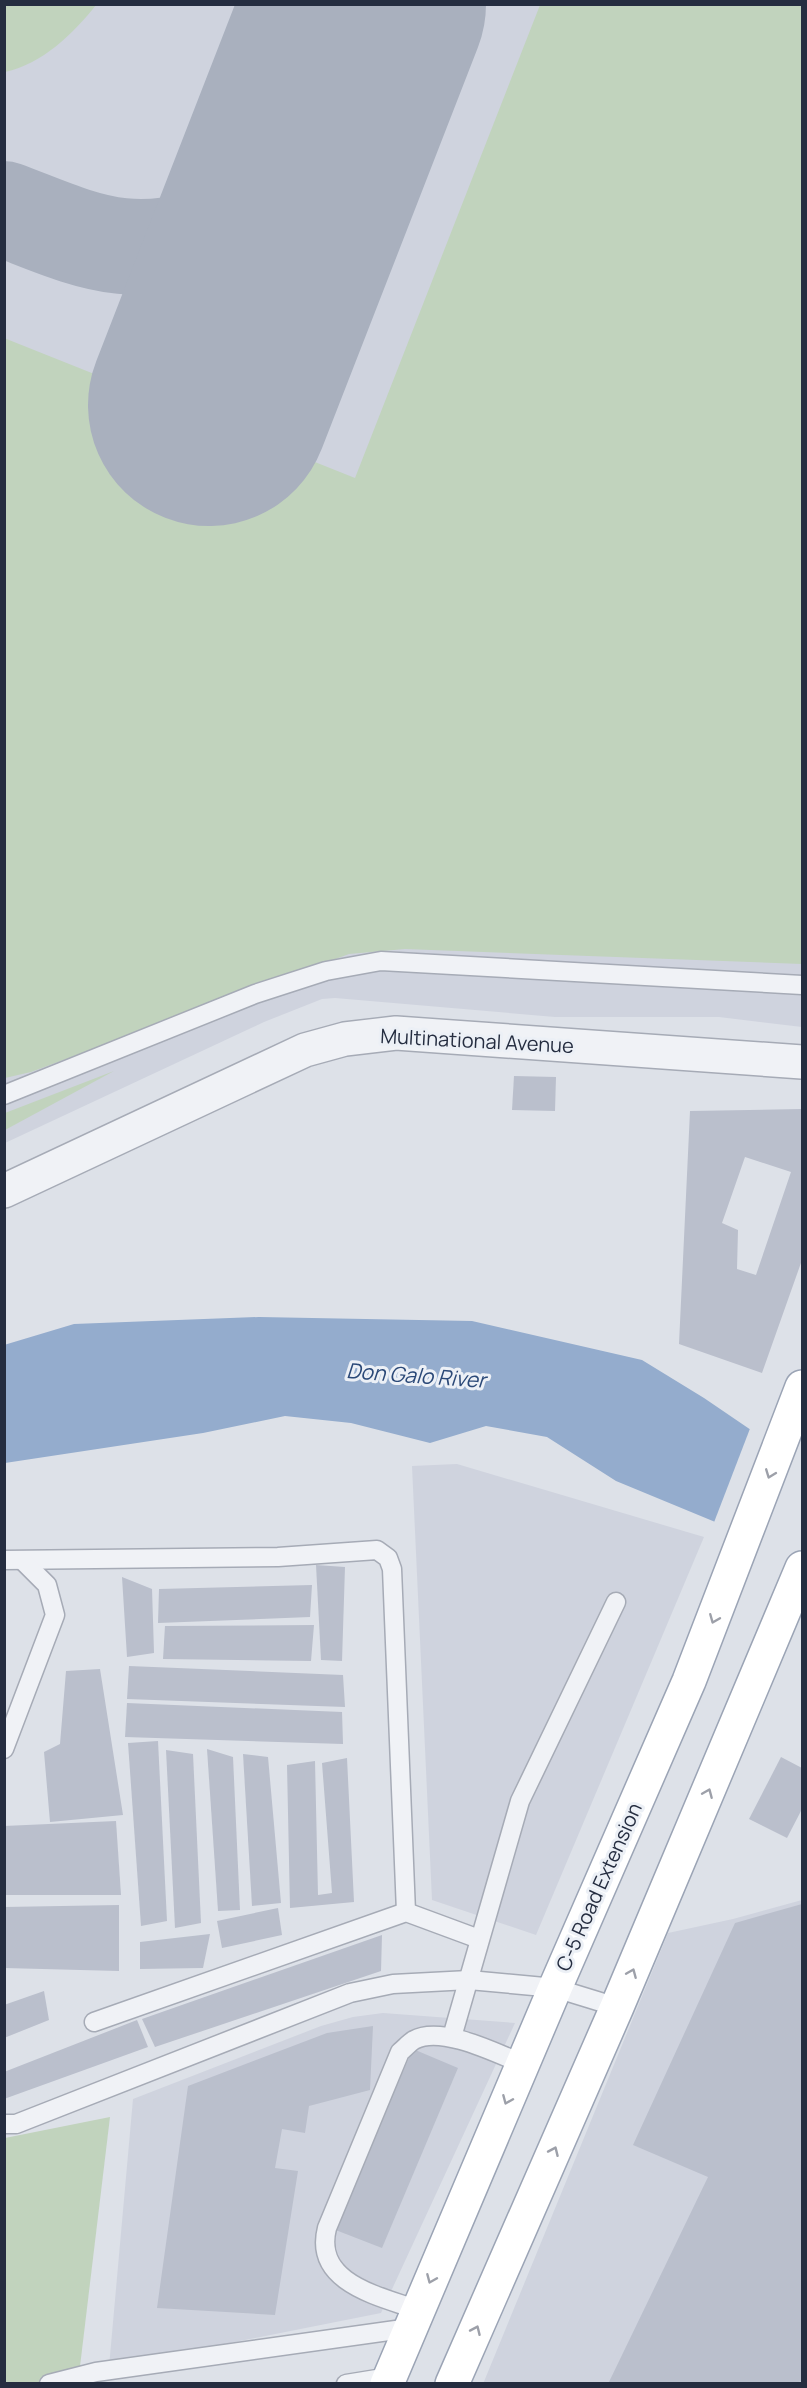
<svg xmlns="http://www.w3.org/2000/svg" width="807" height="2388" font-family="Manrope,sans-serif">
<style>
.built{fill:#cfd3de}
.green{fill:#c1d3bd}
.water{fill:#94accd}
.pier{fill:#dde1e8}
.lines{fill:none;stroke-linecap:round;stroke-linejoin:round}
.taxiway{stroke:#a9b0be;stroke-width:96}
.runway{stroke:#a9b0be;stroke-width:242}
.building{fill:#babfcc;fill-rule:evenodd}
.service-casing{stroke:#a6abb6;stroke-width:21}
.tertiary-casing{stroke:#a6abb6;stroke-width:36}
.primary-casing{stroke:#9ba4b5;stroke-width:36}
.service{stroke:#f0f2f6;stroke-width:18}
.tertiary{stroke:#f0f2f6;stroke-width:33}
.primary{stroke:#fff;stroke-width:33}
.oneway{stroke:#9da0a9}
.labels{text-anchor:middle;stroke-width:6;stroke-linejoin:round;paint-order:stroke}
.street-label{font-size:20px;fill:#252d40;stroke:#ecf0f6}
.water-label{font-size:21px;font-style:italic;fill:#2b4978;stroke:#ecf0f6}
</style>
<rect width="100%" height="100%" fill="#dde1e8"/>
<g class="built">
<path d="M4 5H802V1027L719 1017H555L335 998 322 999 264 1022 5 1143Z"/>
<path d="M457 1464 704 1537 536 1935 432 1900 412 1466Z"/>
<path d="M802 1900V2383L483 2384 668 1933 733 1919Z"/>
<path d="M383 2013 515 2023 381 2313 109 2367 133 2099 321 2026 353 2017Z"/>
</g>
<g class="green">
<path d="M4 5 5 4 96 5C73 34 42 64 5 72Z"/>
<path d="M540 5H802V964L405 949 349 954 31 1072 5 1078 4 338 355 478Z"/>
<path d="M114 1071 5 1130V1113Z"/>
<path d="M110 2117 78 2383 5 2384V2138Z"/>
</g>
<path class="water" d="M259 1317 472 1321 642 1360 704 1398 751 1430 800 1557 616 1481 547 1437 486 1426 430 1443 351 1423 285 1416 203 1433 5 1463 4 1345 74 1324Z"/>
<path class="pier" d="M751 1426 802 1450V1562L713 1525Z"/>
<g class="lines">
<path class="taxiway" d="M4 209C42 223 82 242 122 246 230 257 283 176 330 94"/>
<path class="runway" d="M209 405 365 4"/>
</g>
<g class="building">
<path d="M514 1076 556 1077 555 1111 512 1110Z"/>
<path d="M802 1109V1260L762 1373 679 1344 690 1111ZM745 1157 791 1172 756 1275 737 1269 738 1230 722 1223Z"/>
<path d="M316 1565 345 1567 342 1661 321 1660Z"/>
<path d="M122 1577 152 1589 154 1653 127 1657Z"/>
<path d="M312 1585 310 1617 158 1623 159 1589Z"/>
<path d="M314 1625 311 1661 163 1659 165 1626Z"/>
<path d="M129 1666 343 1675 345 1707 127 1699Z"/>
<path d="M100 1669 123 1815 50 1822 44 1752 60 1744 66 1671Z"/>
<path d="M127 1703 342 1712 343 1744 125 1737Z"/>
<path d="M158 1741 167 1921 141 1926 128 1743Z"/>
<path d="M207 1749 233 1757 240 1910 218 1911Z"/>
<path d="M166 1750 193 1754 201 1923 175 1928Z"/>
<path d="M243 1754 268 1757 281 1903 252 1906Z"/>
<path d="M781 1757 802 1768V1809L787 1838 749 1819Z"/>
<path d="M347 1758 354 1902 290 1908 287 1765 315 1761 318 1895 332 1893 322 1763Z"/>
<path d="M116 1821 121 1895H4V1826Z"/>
<path d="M802 1904V2381L792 2384H608L708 2177 633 2145 735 1923Z"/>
<path d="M119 1905V1971L4 1968V1907Z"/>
<path d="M278 1908 282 1935 222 1948 217 1921Z"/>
<path d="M210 1934 203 1968 140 1969V1942Z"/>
<path d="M382 1935 381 1971 155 2047 142 2019Z"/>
<path d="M44 1991 49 2020 4 2038V2005Z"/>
<path d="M137 2020 148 2047 4 2099V2072Z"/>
<path d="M373 2026 370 2090 309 2106 305 2133 282 2129 275 2168 298 2171 275 2315 157 2308 188 2086 327 2033Z"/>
<path d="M413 2049 458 2068 382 2248 333 2229Z"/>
</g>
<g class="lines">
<g class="service-casing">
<g id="service">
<path d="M4 1095 255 994 326 971 381 961 802 985"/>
<path d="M4 1560 278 1557 377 1550 388 1558 392 1569 406 1912"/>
<path d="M4 1749 55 1615 47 1585 23 1561"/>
<path d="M94 2022 406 1912 479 1939"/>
<path d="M452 2037 520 1801 616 1602"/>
<path d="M4 2124H16L350 1993 393 1984 469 1980 555 1988 617 2007"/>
<path d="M418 2310C379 2296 313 2283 327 2228L400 2052C405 2048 409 2043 414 2040 441 2025 496 2053 523 2064"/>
<path d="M49 2384 96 2372 410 2328"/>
<path d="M346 2384 389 2377"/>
</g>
</g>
<g class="tertiary-casing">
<path id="tertiary" d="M4 1191 305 1050 345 1039 396 1033 802 1062"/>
</g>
<g class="primary-casing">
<g id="primary">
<path d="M387 2384 555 1988 689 1681 802 1387"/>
<path d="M452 2384 617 2007 802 1568"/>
</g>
</g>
<use href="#service" class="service"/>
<use href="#tertiary" class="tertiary"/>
<use href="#primary" class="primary"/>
</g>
<defs><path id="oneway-chevron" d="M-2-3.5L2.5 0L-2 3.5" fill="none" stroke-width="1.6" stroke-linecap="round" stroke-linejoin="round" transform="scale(1.5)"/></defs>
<g class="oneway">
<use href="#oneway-chevron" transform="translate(770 1474) rotate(111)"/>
<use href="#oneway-chevron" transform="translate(714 1619) rotate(112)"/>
<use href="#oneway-chevron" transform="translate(708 1793) rotate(-67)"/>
<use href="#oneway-chevron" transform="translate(632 1973) rotate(-67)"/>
<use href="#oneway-chevron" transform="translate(507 2100) rotate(113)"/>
<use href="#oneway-chevron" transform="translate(554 2151) rotate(-66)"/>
<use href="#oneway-chevron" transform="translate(431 2279) rotate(113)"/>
<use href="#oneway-chevron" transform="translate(476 2330) rotate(-66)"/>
</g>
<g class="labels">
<g class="street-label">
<text transform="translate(477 1041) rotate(3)" y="7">Multinational Avenue</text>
<text transform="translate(599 1887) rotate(-66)" y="7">C-5 Road Extension</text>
</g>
<g class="water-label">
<text transform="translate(416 1376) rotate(4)" y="7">Don Galo River</text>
</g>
</g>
<rect width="807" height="2388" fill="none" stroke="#252d40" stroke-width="12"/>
</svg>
